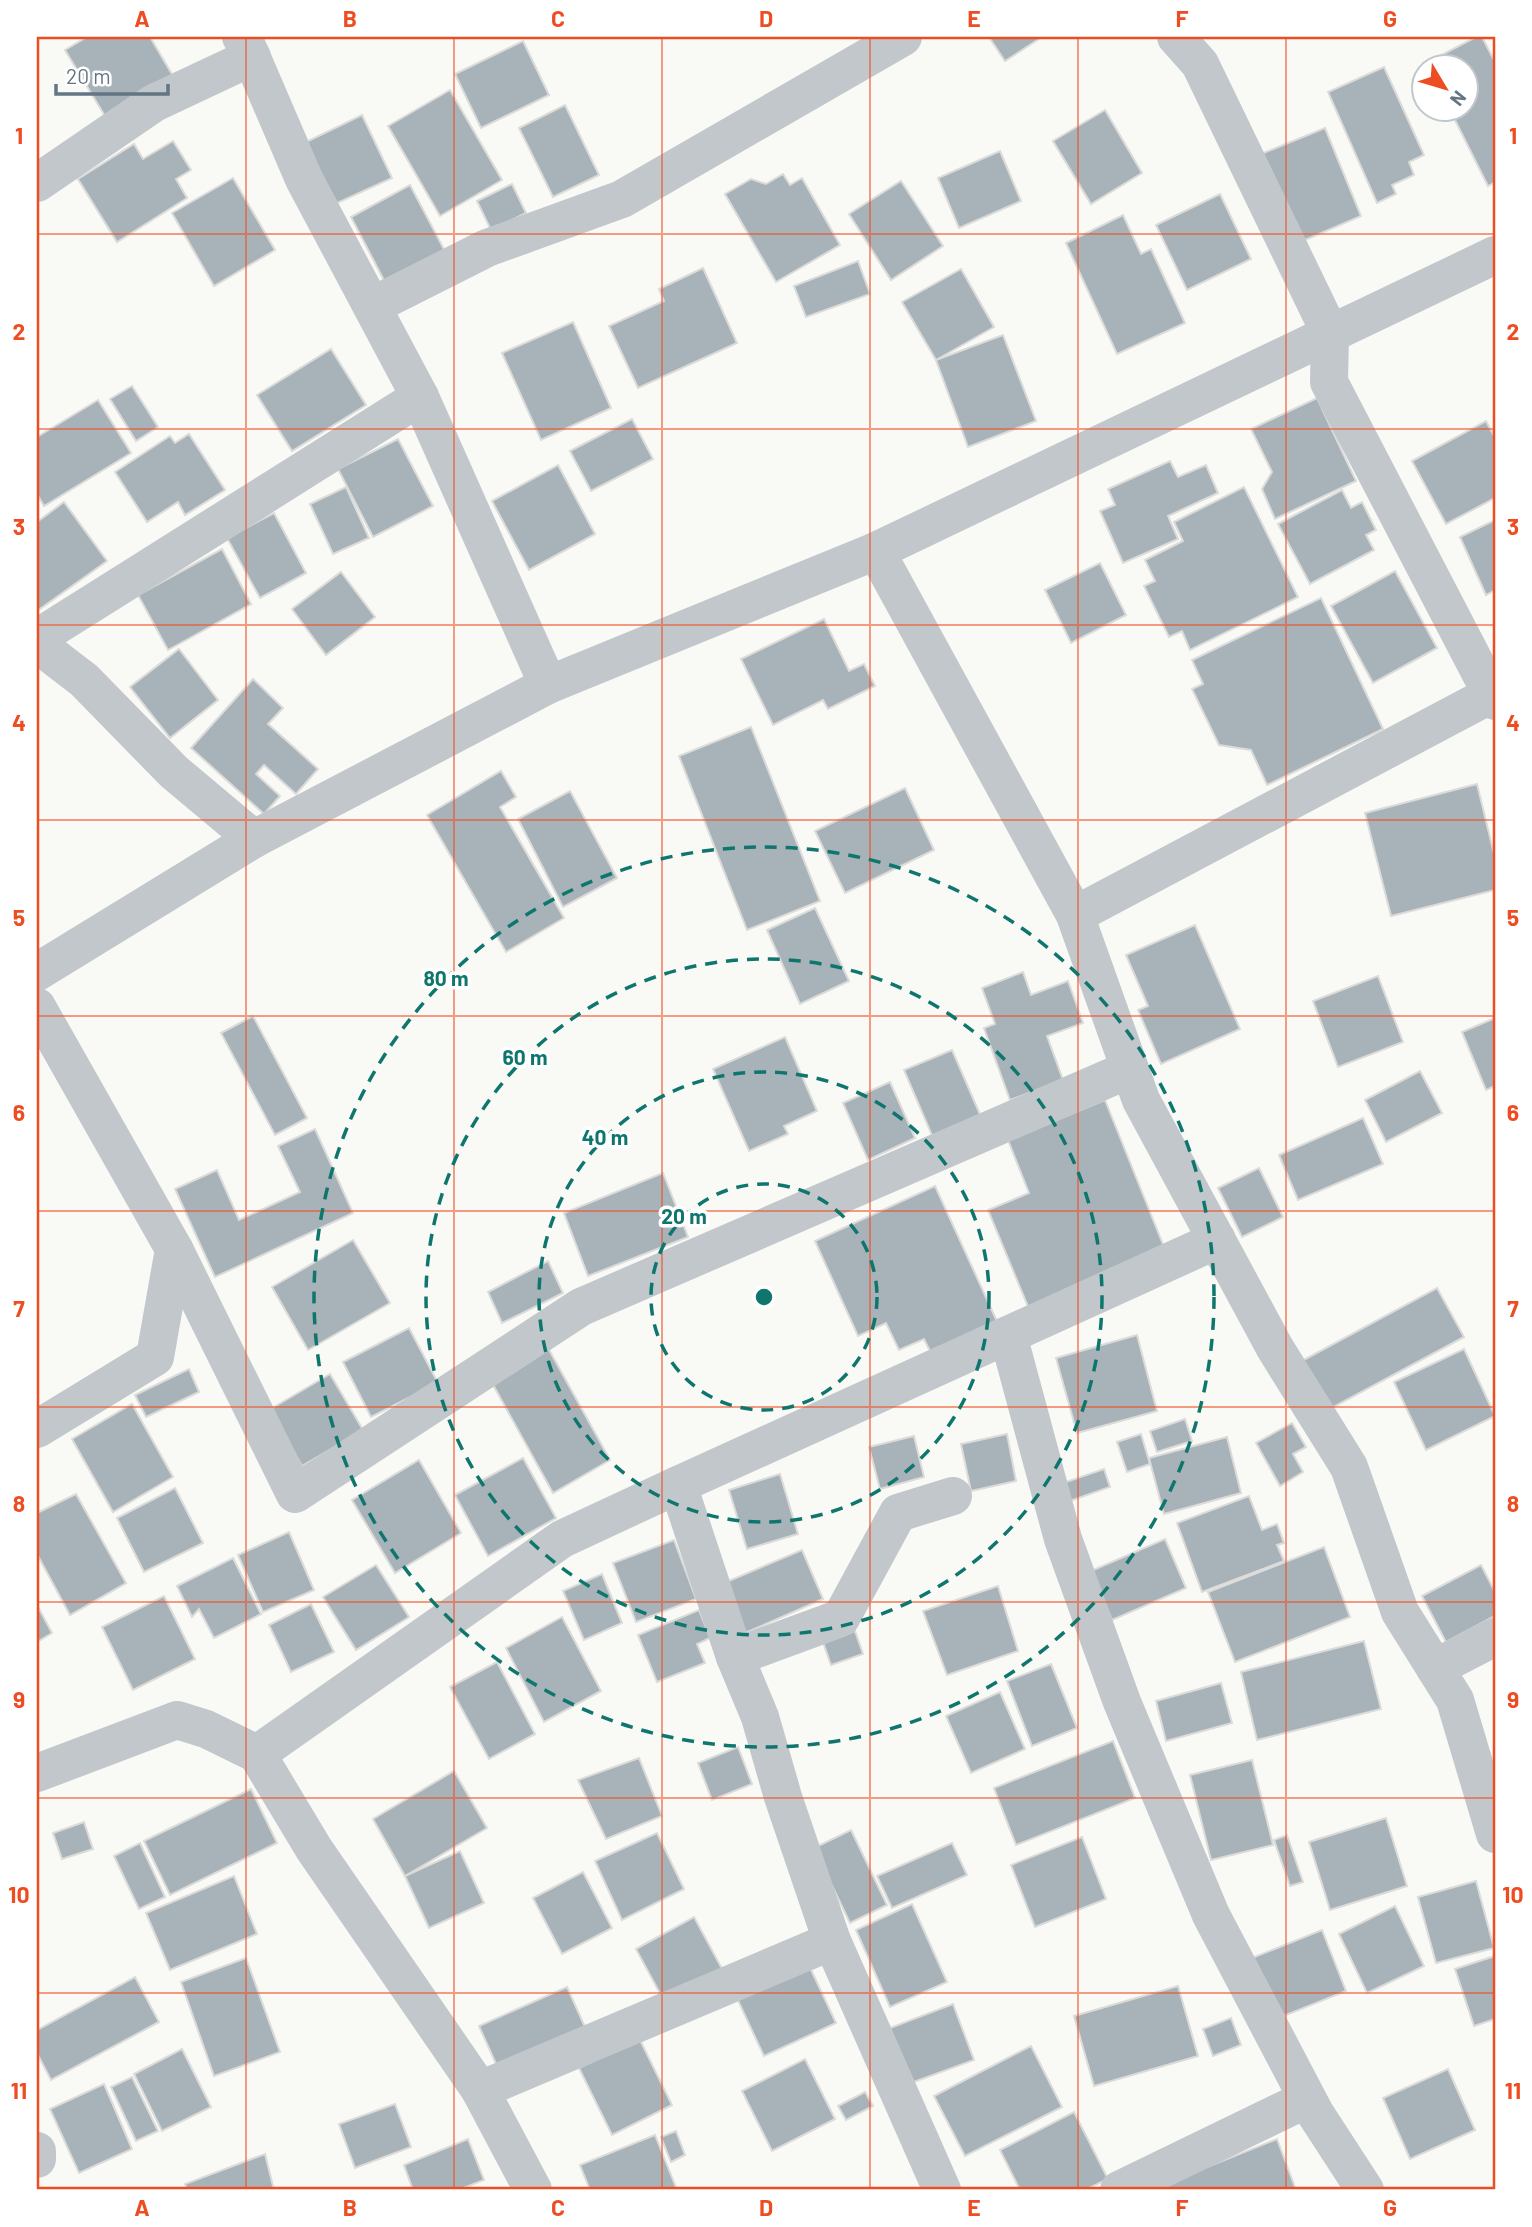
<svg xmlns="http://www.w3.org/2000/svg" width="1532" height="2227" font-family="Barlow,sans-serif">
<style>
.building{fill:#a8b2b9;stroke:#dbdbd9;stroke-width:2}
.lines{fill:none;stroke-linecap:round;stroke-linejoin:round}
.minor{stroke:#c2c7cb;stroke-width:38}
.grid{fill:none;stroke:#ee4c21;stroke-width:2;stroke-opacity:0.55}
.ring{fill:none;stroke:#0f766e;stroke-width:3.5;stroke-dasharray:12 9}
.centre{fill:#0f766e;stroke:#fff;stroke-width:3.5}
.ring-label{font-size:21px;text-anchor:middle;font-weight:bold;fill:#0f766e;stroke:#fff;stroke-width:7;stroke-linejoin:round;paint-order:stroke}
.neatline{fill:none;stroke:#ee4c21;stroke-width:2.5}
.grid-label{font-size:23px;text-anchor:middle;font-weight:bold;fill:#ee4c21}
</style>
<rect width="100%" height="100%" fill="#f9f9f6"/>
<g class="building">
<path d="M87 37H150L173 76 105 116 65 50Z"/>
<path d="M989 37H1042L1005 61Z"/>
<path d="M1476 37H1482L1495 62V182L1488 186 1449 108H1466V66H1428L1426 63Z"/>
<path d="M523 41 549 95 481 128 455 74Z"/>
<path d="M1384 67 1424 155 1409 162 1414 175 1392 185 1396 194 1377 203 1328 92Z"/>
<path d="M450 90 502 180 440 216 388 126Z"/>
<path d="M565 105 599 175 553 197 519 128Z"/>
<path d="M1105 110 1142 173 1091 204 1053 141Z"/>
<path d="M362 115 392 178 335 204 306 142Z"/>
<path d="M1325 128 1361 216 1298 243 1261 154Z"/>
<path d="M173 141 191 170 176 179 187 198 117 242 78 179 134 144 143 159Z"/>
<path d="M1000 151 1021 201 959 228 938 178Z"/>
<path d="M783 174 790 185 802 178 840 245 776 282 725 194 751 179 766 184Z"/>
<path d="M233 178 275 250 214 286 172 213Z"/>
<path d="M901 181 943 246 891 280 849 214Z"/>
<path d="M512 184 526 213 491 230 477 201Z"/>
<path d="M410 185 447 255 387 286 351 217Z"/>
<path d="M1220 194 1251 259 1187 290 1156 225Z"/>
<path d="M1123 215 1141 254 1151 249 1185 323 1117 354 1066 243Z"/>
<path d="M858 261 870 294 806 317 794 286Z"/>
<path d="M703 268 737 343 638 388 609 326 664 301 659 289Z"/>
<path d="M961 269 994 327 936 360 902 302Z"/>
<path d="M573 322 611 408 541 440 502 353Z"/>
<path d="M1003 335 1036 421 968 447 936 360Z"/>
<path d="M331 349 366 405 292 451 257 395Z"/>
<path d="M132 386 158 427 136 441 110 399Z"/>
<path d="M1317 398 1356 481 1275 519 1262 489 1272 472 1251 429Z"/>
<path d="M98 400 131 453 44 506 37 494V437Z"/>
<path d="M632 419 653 459 591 491 570 451Z"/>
<path d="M1486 421 1495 438V498L1446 524 1412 461Z"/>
<path d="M189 434 225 490 185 515 178 502 147 522 115 472 170 436 175 443Z"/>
<path d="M398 439 433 506 373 537 338 469Z"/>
<path d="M1170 461 1178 477 1206 465 1218 493 1168 516 1178 539 1123 563 1100 511 1115 505 1108 489Z"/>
<path d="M558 465 595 534 529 570 492 501Z"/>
<path d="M346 487 369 538 333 554 310 504Z"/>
<path d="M1244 487 1298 597 1190 650 1182 631 1169 637 1144 586 1155 581 1145 560 1183 541 1174 522Z"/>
<path d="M1342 490 1351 508 1362 502 1376 530 1366 535 1374 550 1310 584 1278 524Z"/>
<path d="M64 502 107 561 37 611V522Z"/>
<path d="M274 513 306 573 260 598 227 538Z"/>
<path d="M1495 520V590L1486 595 1460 537Z"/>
<path d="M222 549 251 604 168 650 138 595Z"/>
<path d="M1100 563 1126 615 1071 643 1045 590Z"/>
<path d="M1395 571 1437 648 1373 683 1331 606Z"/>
<path d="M341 572 375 617 326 655 292 609Z"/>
<path d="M1321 598 1383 729 1267 785 1251 750 1219 745 1192 689 1203 684 1192 660Z"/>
<path d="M824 619 849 671 864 664 875 686 828 709 823 700 773 725 741 659Z"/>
<path d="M179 649 218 700 170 738 130 687Z"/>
<path d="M253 679 283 708 268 724 318 769 296 794 264 765 256 774 280 796 264 814 191 748Z"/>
<path d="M751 727 820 901 747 930 679 756Z"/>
<path d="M501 771 516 797 500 807 564 918 506 952 427 815Z"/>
<path d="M1477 784 1495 858V890L1391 916 1365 813Z"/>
<path d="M905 788 934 850 845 893 815 831Z"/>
<path d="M570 791 617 878 563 907 518 819Z"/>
<path d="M815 908 849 981 800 1004 767 930Z"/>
<path d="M1195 925 1240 1029 1161 1064 1138 1010 1148 1006 1126 955Z"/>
<path d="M1023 972 1031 995 1068 981 1083 1023 1047 1036 1063 1080 1010 1100 984 1028 995 1024 982 988Z"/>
<path d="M1378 976 1403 1042 1338 1067 1313 1001Z"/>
<path d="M253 1016 307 1118 275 1135 221 1033Z"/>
<path d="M1495 1018V1086L1486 1090 1462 1032Z"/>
<path d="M785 1037 817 1111 784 1126 788 1134 749 1151 713 1069Z"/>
<path d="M952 1050 982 1119 934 1140 904 1070Z"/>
<path d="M1420 1071 1442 1113 1386 1142 1365 1100Z"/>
<path d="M890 1082 915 1138 868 1160 843 1103Z"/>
<path d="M1105 1100 1166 1252 1029 1309 988 1210 1029 1193 1008 1140Z"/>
<path d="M1363 1118 1383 1164 1298 1200 1279 1155Z"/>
<path d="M315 1129 353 1213 215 1277 175 1189 217 1170 239 1220 300 1192 278 1146Z"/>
<path d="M1259 1168 1283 1217 1242 1237 1218 1188Z"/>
<path d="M663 1173 688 1237 588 1276 564 1213Z"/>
<path d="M935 1186 1000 1328 934 1359 924 1339 899 1350 886 1323 858 1336 815 1241Z"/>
<path d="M353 1240 390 1303 308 1350 272 1287Z"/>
<path d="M548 1261 563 1293 502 1323 488 1292Z"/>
<path d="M1437 1288 1464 1337 1326 1411 1300 1362Z"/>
<path d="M409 1328 438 1383 371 1417 343 1362Z"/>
<path d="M1137 1335 1157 1411 1077 1433 1056 1358Z"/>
<path d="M548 1348 610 1460 553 1493 491 1381Z"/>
<path d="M1464 1349 1495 1416 1426 1450 1394 1382Z"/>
<path d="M189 1369 199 1392 146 1417 135 1395Z"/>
<path d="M330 1374 363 1430 302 1466 269 1410Z"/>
<path d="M132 1404 173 1477 113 1512 72 1439Z"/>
<path d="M1185 1419 1192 1441 1157 1452 1150 1431Z"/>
<path d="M1292 1423 1306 1447 1293 1454 1303 1472 1280 1486 1256 1443Z"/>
<path d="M1007 1434 1016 1481 971 1491 961 1444Z"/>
<path d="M1141 1434 1150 1464 1127 1472 1117 1442Z"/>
<path d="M914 1436 924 1477 880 1489 869 1447Z"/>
<path d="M1227 1437 1241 1493 1164 1514 1149 1458Z"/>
<path d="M523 1458 556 1518 488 1556 455 1495Z"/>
<path d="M419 1460 461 1533 395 1573 352 1500Z"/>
<path d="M1104 1469 1110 1487 1067 1502 1060 1484Z"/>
<path d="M780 1474 798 1534 747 1549 729 1490Z"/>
<path d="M175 1488 203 1543 144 1572 117 1518Z"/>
<path d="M76 1494 126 1583 70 1615 37 1554V1513Z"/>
<path d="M1249 1496 1262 1530 1277 1524 1284 1543 1277 1545 1284 1561 1202 1592 1177 1523Z"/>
<path d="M289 1532 314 1590 263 1612 238 1555Z"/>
<path d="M1165 1539 1186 1588 1112 1620 1091 1571Z"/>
<path d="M674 1540 696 1599 636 1622 613 1563Z"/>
<path d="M1324 1547 1350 1617 1235 1662 1208 1592Z"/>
<path d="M802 1550 823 1599 745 1633 724 1583Z"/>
<path d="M233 1558 261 1614 214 1638 199 1609 192 1617 177 1586Z"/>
<path d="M376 1565 409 1617 356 1650 323 1597Z"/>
<path d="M1481 1565 1495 1592V1616L1446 1642 1422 1596Z"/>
<path d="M602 1574 622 1623 584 1640 563 1591Z"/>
<path d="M998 1586 1018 1651 947 1675 923 1611Z"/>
<path d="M164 1596 195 1659 133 1690 102 1627Z"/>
<path d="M311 1604 334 1652 291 1672 269 1625Z"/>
<path d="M37 1605 52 1633 37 1642Z"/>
<path d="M699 1610 710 1638 697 1644 705 1663 657 1682 638 1635Z"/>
<path d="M562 1617 601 1691 544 1722 506 1648Z"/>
<path d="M855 1631 863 1654 831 1665 823 1642Z"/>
<path d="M1364 1641 1381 1709 1257 1740 1241 1672Z"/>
<path d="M497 1662 535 1734 489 1759 450 1687Z"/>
<path d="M1051 1664 1077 1728 1032 1746 1007 1681Z"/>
<path d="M1221 1683 1232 1723 1166 1741 1156 1701Z"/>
<path d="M1000 1692 1025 1749 971 1773 946 1716Z"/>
<path d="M1113 1741 1135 1798 1016 1845 994 1788Z"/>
<path d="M738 1747 752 1784 712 1800 698 1763Z"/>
<path d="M639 1758 662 1816 606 1839 578 1780Z"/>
<path d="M1252 1760 1273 1845 1211 1860 1190 1775Z"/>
<path d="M454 1771 487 1828 405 1876 373 1819Z"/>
<path d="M251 1789 277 1843 170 1895 144 1841Z"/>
<path d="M1386 1818 1407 1886 1330 1910 1309 1842Z"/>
<path d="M84 1822 93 1849 62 1859 53 1833Z"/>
<path d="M851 1830 887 1905 850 1923 814 1848Z"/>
<path d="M657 1833 684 1889 622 1920 595 1861Z"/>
<path d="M1287 1835 1303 1882 1290 1886 1274 1840Z"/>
<path d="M1082 1837 1106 1899 1035 1927 1011 1865Z"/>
<path d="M140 1843 165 1897 139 1909 114 1856Z"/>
<path d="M952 1843 967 1875 892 1908 877 1876Z"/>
<path d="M460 1851 484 1903 429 1928 405 1876Z"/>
<path d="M583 1872 612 1928 562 1954 533 1898Z"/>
<path d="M234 1876 257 1934 170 1970 146 1913Z"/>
<path d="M1476 1881 1494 1948 1436 1963 1418 1897Z"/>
<path d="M912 1904 947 1982 890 2007 856 1930Z"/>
<path d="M1395 1906 1424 1966 1367 1993 1339 1934Z"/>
<path d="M694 1917 727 1978 669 2010 636 1949Z"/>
<path d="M1322 1930 1346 1991 1276 2019 1252 1958Z"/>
<path d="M1495 1956V2019L1474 2026 1455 1969Z"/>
<path d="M246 1958 280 2052 214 2076 181 1982Z"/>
<path d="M806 1959 836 2023 764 2056 735 1994Z"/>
<path d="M135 1977 159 2022 51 2080 37 2053V2030Z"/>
<path d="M1178 1986 1198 2056 1094 2086 1074 2016Z"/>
<path d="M567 1987 589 2036 501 2075 479 2026Z"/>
<path d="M953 2004 974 2060 911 2083 890 2028Z"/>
<path d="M1231 2018 1241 2045 1213 2056 1203 2029Z"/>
<path d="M639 2038 672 2105 612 2135 579 2068Z"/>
<path d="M1031 2046 1062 2107 965 2156 934 2096Z"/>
<path d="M182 2049 211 2107 162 2131 134 2074Z"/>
<path d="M805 2059 835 2119 772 2151 742 2091Z"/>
<path d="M1448 2069 1475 2130 1410 2159 1383 2098Z"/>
<path d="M132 2077 158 2131 136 2141 111 2087Z"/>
<path d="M104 2084 132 2149 79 2173 50 2109Z"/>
<path d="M865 2092 873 2106 846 2120 838 2106Z"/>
<path d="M395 2104 411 2147 355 2168 339 2124Z"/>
<path d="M1074 2112 1108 2179 1085 2190H1020L1000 2150Z"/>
<path d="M676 2131 685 2155 671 2162 661 2137Z"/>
<path d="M655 2135 677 2190H590L580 2165Z"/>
<path d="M468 2139 484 2180 458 2190H413L404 2165Z"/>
<path d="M1277 2139 1296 2190H1162L1160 2186Z"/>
<path d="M265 2154 274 2190H187L185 2184Z"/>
</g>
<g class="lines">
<g class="minor">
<path d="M241 37 246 44 304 179 420 397 548 685"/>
<path d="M1176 37 1200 64 1330 333 1329 382 1495 701"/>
<path d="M37 183 154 103 252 57"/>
<path d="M372 306 487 248 622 199 903 37"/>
<path d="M876 551 1075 915 1141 1100 1275 1348 1349 1467 1400 1612 1455 1700 1495 1834"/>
<path d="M37 638 420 397"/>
<path d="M37 644 84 680 174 772 254 839"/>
<path d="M1075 915 1492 694"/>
<path d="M37 972 254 839 548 685 876 551 1495 255"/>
<path d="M37 1007 174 1249 155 1357 37 1429"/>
<path d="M174 1249 295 1494 581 1307 1130 1069"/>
<path d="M1008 1335 1063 1539 1122 1702 1211 1915 1315 2113 1365 2190"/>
<path d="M678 1485 1217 1240"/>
<path d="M735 1657 841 1618 898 1513 953 1496"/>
<path d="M1435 1668 1495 1637"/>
<path d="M257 1754 562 1539 678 1485 735 1657 760 1717 783 1797 832 1941 942 2190"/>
<path d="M37 1773 177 1720 206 1729 257 1754 314 1849 480 2090 533 2190"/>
<path d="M480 2090 832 1941"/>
<path d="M37 2151V2159"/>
<path d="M1119 2190 1307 2099"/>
</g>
</g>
<path class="grid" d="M246 37V2190M454 37V2190M662 37V2190M870 37V2190M1078 37V2190M1286 37V2190M37 234H1495M37 429H1495M37 625H1495M37 820H1495M37 1016H1495M37 1211H1495M37 1407H1495M37 1602H1495M37 1798H1495M37 1993H1495"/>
<g class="ring">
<circle cx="764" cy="1297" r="113"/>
<circle cx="764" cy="1297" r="225"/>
<circle cx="764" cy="1297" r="338"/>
<circle cx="764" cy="1297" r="450"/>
</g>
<circle cx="764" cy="1297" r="10" class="centre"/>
<g class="ring-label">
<text x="446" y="986">80 m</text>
<text x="525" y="1065">60 m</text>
<text x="605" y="1145">40 m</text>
<text x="684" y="1224">20 m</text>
</g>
<rect width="1532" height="2227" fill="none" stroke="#ffffff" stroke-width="77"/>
<g transform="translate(1445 88) rotate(128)"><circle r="33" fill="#ffffff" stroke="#c0c8cd" stroke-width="2"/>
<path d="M0-5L12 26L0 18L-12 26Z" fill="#ee4c21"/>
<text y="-10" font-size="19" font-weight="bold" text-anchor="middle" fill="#627683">N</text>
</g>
<path d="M56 84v10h112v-10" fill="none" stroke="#627683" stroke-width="3.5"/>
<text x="66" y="84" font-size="21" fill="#627683" stroke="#ffffff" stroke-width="5" paint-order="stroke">20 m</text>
<rect x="38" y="38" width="1456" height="2150" class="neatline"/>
<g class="grid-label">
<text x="142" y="27">A</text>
<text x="350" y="27">B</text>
<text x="558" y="27">C</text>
<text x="766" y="27">D</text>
<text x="974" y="27">E</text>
<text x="1182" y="27">F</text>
<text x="1390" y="27">G</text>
<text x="19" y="144">1</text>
<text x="1513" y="144">1</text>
<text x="19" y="340">2</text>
<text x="1513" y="340">2</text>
<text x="19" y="535">3</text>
<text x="1513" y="535">3</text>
<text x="19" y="731">4</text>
<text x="1513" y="731">4</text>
<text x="19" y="926">5</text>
<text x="1513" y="926">5</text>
<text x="19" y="1121">6</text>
<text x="1513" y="1121">6</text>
<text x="19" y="1317">7</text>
<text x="1513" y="1317">7</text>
<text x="19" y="1512">8</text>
<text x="1513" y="1512">8</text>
<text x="19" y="1708">9</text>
<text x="1513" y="1708">9</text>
<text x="19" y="1903">10</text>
<text x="1513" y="1903">10</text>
<text x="19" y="2099">11</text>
<text x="1513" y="2099">11</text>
<text x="142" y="2216">A</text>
<text x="350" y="2216">B</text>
<text x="558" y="2216">C</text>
<text x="766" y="2216">D</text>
<text x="974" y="2216">E</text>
<text x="1182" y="2216">F</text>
<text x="1390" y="2216">G</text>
</g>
</svg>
